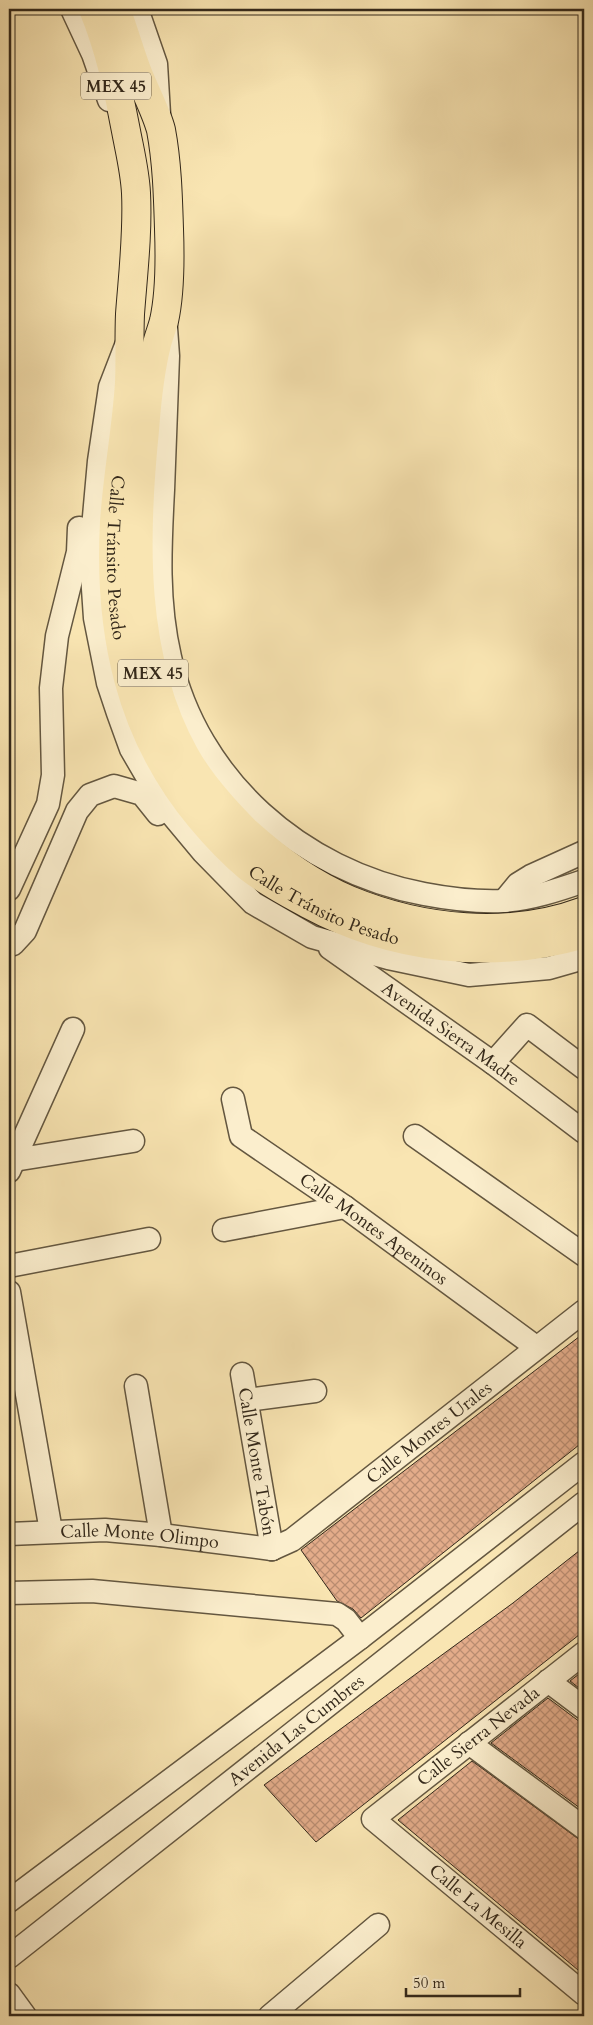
<svg xmlns="http://www.w3.org/2000/svg" width="593" height="2025" font-family="Cardo,serif">
<style>
.building{fill:url(#building-cross-hatch);stroke:#33281a}
.lines{fill:none;stroke-linecap:round;stroke-linejoin:round}
.minor-casing{stroke:#645740;stroke-width:25}
.major-casing{stroke:#33281a;stroke-width:30}
.minor{stroke:#fbeecd;stroke-width:22}
.major{stroke:#f9e5b2;stroke-width:28}
.labels{text-anchor:middle;stroke-width:4.5;stroke-linejoin:round;paint-order:stroke}
.shield{fill:#fbeecd;stroke:#6f6350;stroke-width:1}
.shield-label{font-size:16px;font-weight:bold;fill:#33281a}
.street-label{font-size:18px;fill:#33281a;stroke:#fbeecd}
</style>
<defs>
<pattern id="building-cross-hatch" width="8" height="8" patternUnits="userSpaceOnUse" patternTransform="scale(1.25)"><rect width="8" height="8" fill="#e3ac8a"/><path d="M0 0l8 8M0 8l8-8" fill="none" stroke="#b98c70"/></pattern>
</defs>
<rect width="100%" height="100%" fill="#f9e5b2"/>
<filter id="stains"><feTurbulence type="fractalNoise" baseFrequency=".004" numOctaves="4"/><feColorMatrix values="0 0 0 0 .2 0 0 0 0 .09 0 0 0 0 .02 0 0 0 .5 -.17"/></filter>
<radialGradient id="worn" r=".72"><stop offset=".6" stop-color="#630" stop-opacity="0"/><stop offset="1" stop-color="#630" stop-opacity=".3"/></radialGradient>
<g class="building">
<path d="M584 1333V1441L361 1618 353 1609 337 1601 301 1550Z"/>
<path d="M584 1547V1631L316 1842 264 1785 513 1603Z"/>
<path d="M584 1670V1692L570 1681Z"/>
<path d="M548 1698 584 1725V1811L491 1743Z"/>
<path d="M472 1761 584 1843V1975L398 1820Z"/>
</g>
<g class="lines">
<g class="minor-casing">
<g id="minor">
<path d="M72 9 93 54 109 100"/>
<path d="M137 9 156 64 159 114"/>
<path d="M166 328 168 356C166 401 165 445 163 490 160 547 157 601 170 657 197 780 302 871 424 894 450 899 477 902 503 901 531 899 558 890 584 881"/>
<path d="M127 343 110 387 99 461 92 539V574L95 618 108 683 118 713 131 749 163 804 203 852 253 903 312 937 388 958 469 975 549 968 584 958"/>
<path d="M9 889 48 804 53 775 51 688 57 636 78 552 79 528"/>
<path d="M504 901 518 884 531 876 584 852"/>
<path d="M9 945 13 944 25 931 77 811 90 795 114 786 142 794 158 814"/>
<path id="s1" d="M330 948 493 1063 584 1132"/>
<path d="M493 1063 527 1025 584 1068"/>
<path id="s2" d="M233 1099 241 1136 345 1207 536 1347"/>
<path d="M415 1136 584 1255"/>
<path d="M14 1160 133 1141"/>
<path d="M9 1171 73 1029"/>
<path d="M224 1230 345 1207"/>
<path d="M9 1266 149 1239"/>
<path d="M9 1292 51 1531"/>
<path id="s3" d="M242 1374 272 1549"/>
<path d="M136 1386 161 1535"/>
<path d="M247 1400 315 1391"/>
<path id="s4" d="M9 1534 105 1530 161 1535 272 1549"/>
<path id="s5" d="M272 1549 292 1540 584 1311"/>
<path d="M9 1593 92 1591 337 1614 346 1620 360 1638"/>
<path id="s6" d="M584 1653 373 1819 584 1994"/>
<path d="M548 1681 584 1708"/>
<path d="M469 1743 584 1828"/>
<path d="M9 1901 360 1638 584 1463"/>
<path id="s7" d="M9 1957 584 1503"/>
<path d="M9 1994 25 2016"/>
<path d="M270 2016 378 1925"/>
</g>
</g>
<g class="major-casing">
<g id="major">
<path id="s8" d="M93 9C109 48 118 89 126 131 130 152 135 172 136 193 138 233 133 274 130 314 129 337 130 360 129 383 126 430 117 476 114 522 108 631 129 733 200 818 215 836 231 853 249 868 267 882 288 893 308 904 393 950 492 961 584 934"/>
<path d="M116 9C124 30 130 52 138 73 145 91 156 111 161 130 167 162 168 196 169 229 170 256 170 294 164 321 162 329 159 336 157 344 150 372 147 402 145 430 134 538 131 658 185 755 201 784 224 809 247 832 277 859 311 884 349 900 422 930 509 939 584 911"/>
</g>
</g>
<use href="#minor" class="minor"/>
<use href="#major" class="major"/>
</g>
<g class="labels">
<g class="shield">
<rect x="81" y="72.5" width="70" height="27" rx="4"/>
<rect x="118" y="659.5" width="70" height="27" rx="4"/>
</g>
<g class="shield-label">
<text x="116" y="92">MEX 45</text>
<text x="153" y="679">MEX 45</text>
</g>
<g class="street-label">
<text dy="6" stroke="none"><textPath href="#s8" startOffset="555">Calle Tránsito Pesado</textPath></text>
<text dy="6" stroke="none"><textPath href="#s8" startOffset="990">Calle Tránsito Pesado</textPath></text>
<text dy="6" stroke="none"><textPath href="#s1" startOffset="148">Avenida Sierra Madre</textPath></text>
<text dy="6" stroke="none"><textPath href="#s2" startOffset="200">Calle Montes Apeninos</textPath></text>
<text dy="6" stroke="none"><textPath href="#s5" startOffset="196">Calle Montes Urales</textPath></text>
<text dy="6" stroke="none"><textPath href="#s3" startOffset="89">Calle Monte Tabón</textPath></text>
<text dy="6" stroke="none"><textPath href="#s4" startOffset="131">Calle Monte Olimpo</textPath></text>
<text dy="6" stroke="none"><textPath href="#s7" startOffset="366">Avenida Las Cumbres</textPath></text>
<text transform="translate(478 1736) rotate(-38)" y="6">Calle Sierra Nevada</text>
<text dy="6" stroke="none"><textPath href="#s6" startOffset="405">Calle La Mesilla</textPath></text>
</g>
</g>
<rect width="593" height="2025" fill="none" stroke="#f9e5b2" stroke-width="30"/>
<rect x="10" y="10" width="573" height="2005" fill="none" stroke="#33281a" stroke-width="2.5"/>
<rect x="15" y="15" width="563" height="1995" fill="none" stroke="#33281a"/>
<path d="M406 1988v8h114v-8" fill="none" stroke="#33281a" stroke-width="2.5"/>
<text x="413" y="1988" font-size="15" fill="#33281a" stroke="#fbeecd" stroke-width="4" paint-order="stroke">50 m</text>
<rect width="100%" height="100%" filter="url(#stains)"/>
<rect width="100%" height="100%" fill="url(#worn)"/>
</svg>
